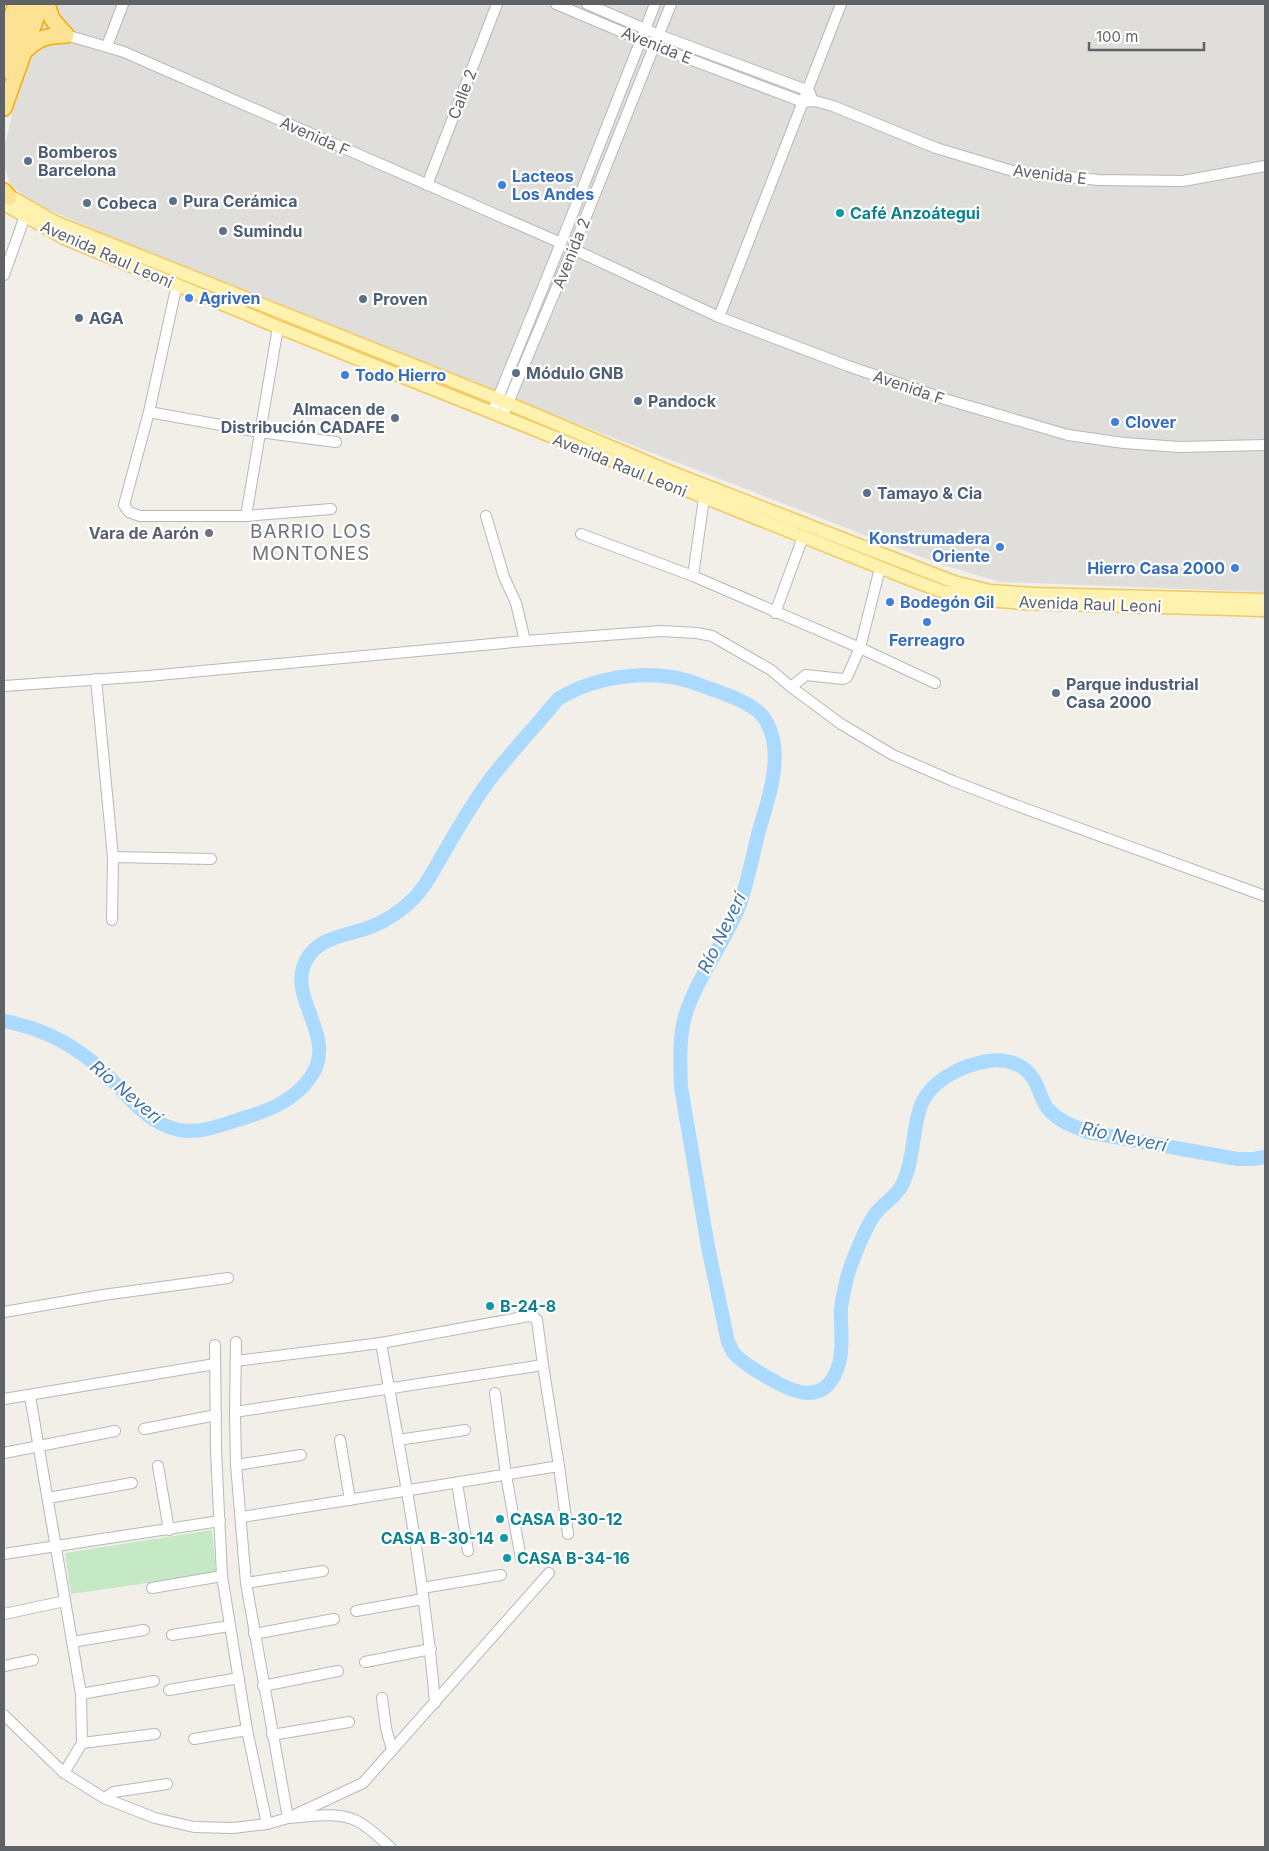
<svg xmlns="http://www.w3.org/2000/svg" width="1269" height="1851" font-family="Inter,sans-serif">
<style>
.industrial{fill:#e0deda}
.green{fill:#c5e8c5}
.lines{fill:none;stroke-linecap:round;stroke-linejoin:round}
.river{stroke:#aadaff;stroke-width:14}
.minor-casing{stroke:#b5b8bc;stroke-width:12}
.major-casing{stroke:#f2c960;stroke-width:15}
.highway-casing{stroke:#f9ab00;stroke-width:18}
.minor{stroke:#fff;stroke-width:10}
.major{stroke:#fff2af;stroke-width:12}
.highway{stroke:#fde293;stroke-width:15}
.service-dot{fill:#5c6f8a;stroke:#fff;stroke-width:2}
.shop-dot{fill:#3f7fe0;stroke:#fff;stroke-width:2}
.culture-dot{fill:#0f9aa8;stroke:#fff;stroke-width:2}
.worship-dot{fill:#6b7280;stroke:#fff;stroke-width:2}
.labels{text-anchor:middle;stroke-width:4.5;stroke-linejoin:round;paint-order:stroke}
.street-label{font-size:16px;fill:#5f6368;stroke:#fff}
.service-label{font-size:16px;font-weight:bold;fill:#4e5e75;stroke:#fff;text-anchor:start}
.shop-label{font-size:16px;font-weight:bold;fill:#366cbe;stroke:#fff;text-anchor:start}
.culture-label{font-size:16px;font-weight:bold;fill:#0d838f;stroke:#fff;text-anchor:start}
.worship-label{font-size:16px;font-weight:bold;fill:#5b616d;stroke:#fff;text-anchor:end}
.water-label{font-size:18px;font-style:italic;fill:#4174aa;stroke:#fff}
.quarter-label{font-size:19px;letter-spacing:1px;fill:#70757a;stroke:#fff}
</style>
<rect width="100%" height="100%" fill="#f1efe8"/>
<path class="industrial" d="M50 4H1265V592L1000 582 937 563 252 298 29 201 10 184 4 164V149L14 106Z"/>
<path class="green" d="M212 1530 216 1573 71 1594 65 1553Z"/>
<g class="lines">
<path class="river" d="M4 1021C42 1028 77 1046 105 1073 128 1095 146 1123 179 1130 203 1134 227 1123 250 1116 273 1109 296 1098 310 1078 342 1034 278 994 311 953 326 935 352 935 373 926 385 921 399 912 409 903 424 890 433 871 443 854 458 828 473 802 491 778 512 751 536 726 558 699 597 675 657 667 700 685 718 692 747 700 761 714 768 722 773 735 774 745 778 776 765 808 757 838 752 860 747 883 740 904 725 943 698 975 685 1016 679 1038 680 1064 681 1087L708 1247 728 1342C730 1345 731 1349 733 1352 739 1360 749 1366 757 1371 778 1384 815 1409 833 1378 846 1356 840 1332 841 1308 842 1298 845 1288 847 1278 851 1263 866 1225 876 1213 884 1203 896 1197 902 1185 914 1161 912 1133 920 1108 929 1081 962 1065 988 1061 1006 1058 1025 1064 1034 1080 1040 1089 1041 1102 1049 1110 1060 1122 1073 1126 1088 1132L1237 1159H1253L1265 1157"/>
<g class="minor-casing">
<g id="minor">
<path d="M556 4 655 46 803 102 815 101 833 106 936 148 1016 172 1099 180 1183 181 1265 166"/>
<path d="M587 4 659 35 809 91 811 96"/>
<path d="M66 35 124 52 561 243"/>
<path d="M107 46 123 4"/>
<path d="M427 185 497 4"/>
<path d="M573 249 719 317 848 366 948 400 1068 435 1124 443 1180 447 1265 445"/>
<path d="M4 275 25 216"/>
<path d="M177 284 149 412 124 505 129 512 140 516H246L331 509"/>
<path d="M719 317 841 4"/>
<path d="M149 412 259 432 336 442"/>
<path d="M492 413 561 243 655 4"/>
<path d="M502 417 573 249 671 4"/>
<path d="M246 516 278 327"/>
<path d="M486 516 504 577 516 603 525 641"/>
<path d="M581 534 693 576 860 648 935 683"/>
<path d="M693 576 704 498"/>
<path d="M775 613 803 537"/>
<path d="M96 679 113 857 112 920"/>
<path d="M4 686 148 676 525 641 661 631 697 633 712 636 771 670 791 687 841 724 893 755 953 781 1018 806 1265 896"/>
<path d="M791 687 806 675 843 679 847 677 860 648 880 568"/>
<path d="M113 857 211 859"/>
<path d="M4 1312 103 1295 228 1278"/>
<path d="M236 1342 235 1412 236 1465 246 1583 288 1818C309 1817 337 1811 357 1821 369 1827 380 1838 390 1847"/>
<path d="M381 1343C402 1462 425 1582 435 1703"/>
<path d="M215 1345 216 1451 222 1576 247 1730 267 1824"/>
<path d="M236 1361 381 1343 529 1316 534 1317 537 1320 543 1365 559 1466 242 1517"/>
<path d="M495 1393 506 1475 521 1559"/>
<path d="M30 1396 81 1694 82 1743 64 1773"/>
<path d="M4 1399 215 1364"/>
<path d="M235 1412 543 1365"/>
<path d="M144 1429 216 1415"/>
<path d="M340 1440 350 1500"/>
<path d="M398 1440 465 1430"/>
<path d="M4 1453 115 1431"/>
<path d="M236 1465 301 1455"/>
<path d="M158 1466 169 1530"/>
<path d="M559 1466 568 1534"/>
<path d="M457 1483 468 1551"/>
<path d="M48 1498 132 1483"/>
<path d="M4 1554 220 1521"/>
<path d="M246 1583 323 1571"/>
<path d="M152 1588 222 1576"/>
<path d="M422 1588 501 1575"/>
<path d="M356 1611 423 1599"/>
<path d="M4 1614 65 1601"/>
<path d="M254 1634 334 1619"/>
<path d="M172 1635 229 1626"/>
<path d="M72 1642 144 1630"/>
<path d="M365 1662 431 1649"/>
<path d="M4 1666 33 1660"/>
<path d="M263 1686 338 1671"/>
<path d="M169 1690 239 1678"/>
<path d="M81 1694 154 1681"/>
<path d="M382 1698 386 1728 392 1750"/>
<path d="M4 1715 64 1773 104 1798 155 1818 194 1827 233 1828 267 1824 288 1818 363 1783 549 1573"/>
<path d="M272 1735 349 1722"/>
<path d="M194 1739 247 1730"/>
<path d="M82 1743 155 1734"/>
<path d="M104 1798 114 1792 167 1784"/>
</g>
</g>
<g class="major-casing">
<g id="major">
<path d="M4 193 55 222 498 399 668 471 954 582 990 591 1036 594 1265 600"/>
<path d="M4 204 64 238 278 327 904 577 944 592 986 600 1025 603 1265 610"/>
</g>
</g>
<g class="highway-casing">
<g id="highway">
<path d="M47 4 52 19 66 35"/>
<path d="M4 39 16 4"/>
<path d="M25 51C39 37 47 36 66 35"/>
<path d="M4 71 27 4"/>
<path d="M4 108 41 4"/>
<path d="M4 191 9 197"/>
</g>
</g>
<use href="#minor" class="minor"/>
<use href="#major" class="major"/>
<use href="#highway" class="highway"/>
</g>
<g class="service-dot">
<circle cx="28" cy="161" r="5"/>
<circle cx="173" cy="201" r="5"/>
<circle cx="87" cy="203" r="5"/>
<circle cx="223" cy="231" r="5"/>
<circle cx="363" cy="299" r="5"/>
<circle cx="79" cy="318" r="5"/>
<circle cx="516" cy="373" r="5"/>
<circle cx="638" cy="401" r="5"/>
<circle cx="395" cy="418" r="5"/>
<circle cx="867" cy="493" r="5"/>
<circle cx="1056" cy="693" r="5"/>
</g>
<g class="shop-dot">
<circle cx="502" cy="185" r="5"/>
<circle cx="189" cy="298" r="5"/>
<circle cx="345" cy="375" r="5"/>
<circle cx="1115" cy="422" r="5"/>
<circle cx="1000" cy="547" r="5"/>
<circle cx="1235" cy="568" r="5"/>
<circle cx="890" cy="602" r="5"/>
<circle cx="927" cy="622" r="5"/>
</g>
<g class="culture-dot">
<circle cx="840" cy="213" r="5"/>
<circle cx="490" cy="1306" r="5"/>
<circle cx="500" cy="1519" r="5"/>
<circle cx="504" cy="1538" r="5"/>
<circle cx="507" cy="1558" r="5"/>
</g>
<circle class="worship-dot" cx="209" cy="533" r="5"/>
<g class="labels">
<g class="street-label">
<text transform="translate(657 45) rotate(22)" y="6">Avenida E</text>
<text transform="translate(462 94) rotate(-69)" y="6">Calle 2</text>
<text transform="translate(315 136) rotate(24)" y="6">Avenida F</text>
<text transform="translate(1050 174) rotate(7)" y="6">Avenida E</text>
<text transform="translate(571 253) rotate(-68)" y="6">Avenida 2</text>
<text transform="translate(107 254) rotate(24)" y="6">Avenida Raul Leoni</text>
<text transform="translate(909 387) rotate(19)" y="6">Avenida F</text>
<text transform="translate(620 465) rotate(22)" y="6">Avenida Raul Leoni</text>
<text transform="translate(1090 604) rotate(2)" y="6">Avenida Raul Leoni</text>
</g>
<g class="service-label">
<text x="38" y="158">Bomberos<tspan x="38" dy="18">Barcelona</tspan></text>
<text x="183" y="207">Pura Cerámica</text>
<text x="97" y="209">Cobeca</text>
<text x="233" y="237">Sumindu</text>
<text x="373" y="305">Proven</text>
<text x="89" y="324">AGA</text>
<text x="526" y="379">Módulo GNB</text>
<text x="648" y="407">Pandock</text>
<text x="385" y="415" text-anchor="end">Almacen de<tspan x="385" dy="18">Distribución CADAFE</tspan></text>
<text x="877" y="499">Tamayo &amp; Cia</text>
<text x="1066" y="690">Parque industrial<tspan x="1066" dy="18">Casa 2000</tspan></text>
</g>
<g class="shop-label">
<text x="512" y="182">Lacteos<tspan x="512" dy="18">Los Andes</tspan></text>
<text x="199" y="304">Agriven</text>
<text x="355" y="381">Todo Hierro</text>
<text x="1125" y="428">Clover</text>
<text x="990" y="544" text-anchor="end">Konstrumadera<tspan x="990" dy="18">Oriente</tspan></text>
<text x="1225" y="574" text-anchor="end">Hierro Casa 2000</text>
<text x="900" y="608">Bodegón Gil</text>
<text x="927" y="646" text-anchor="middle">Ferreagro</text>
</g>
<g class="culture-label">
<text x="850" y="219">Café Anzoátegui</text>
<text x="500" y="1312">B-24-8</text>
<text x="510" y="1525">CASA B-30-12</text>
<text x="494" y="1544" text-anchor="end">CASA B-30-14</text>
<text x="517" y="1564">CASA B-34-16</text>
</g>
<g class="worship-label">
<text x="199" y="539">Vara de Aarón</text>
</g>
<g class="water-label">
<text transform="translate(722 933) rotate(-64)" y="6">Río Neverí</text>
<text transform="translate(126 1092) rotate(40)" y="6">Río Neverí</text>
<text transform="translate(1124 1137) rotate(12)" y="6">Río Neverí</text>
</g>
<g class="quarter-label">
<text x="311" y="538">BARRIO LOS<tspan x="311" dy="22">MONTONES</tspan></text>
</g>
</g>
<rect width="1269" height="1851" fill="none" stroke="#5f6368" stroke-width="10"/>
<path d="M1089 42v8h115v-8" fill="none" stroke="#5f6368" stroke-width="2.5"/>
<text x="1096" y="42" font-size="15" fill="#5f6368" stroke="#ffffff" stroke-width="4" paint-order="stroke">100 m</text>
</svg>
